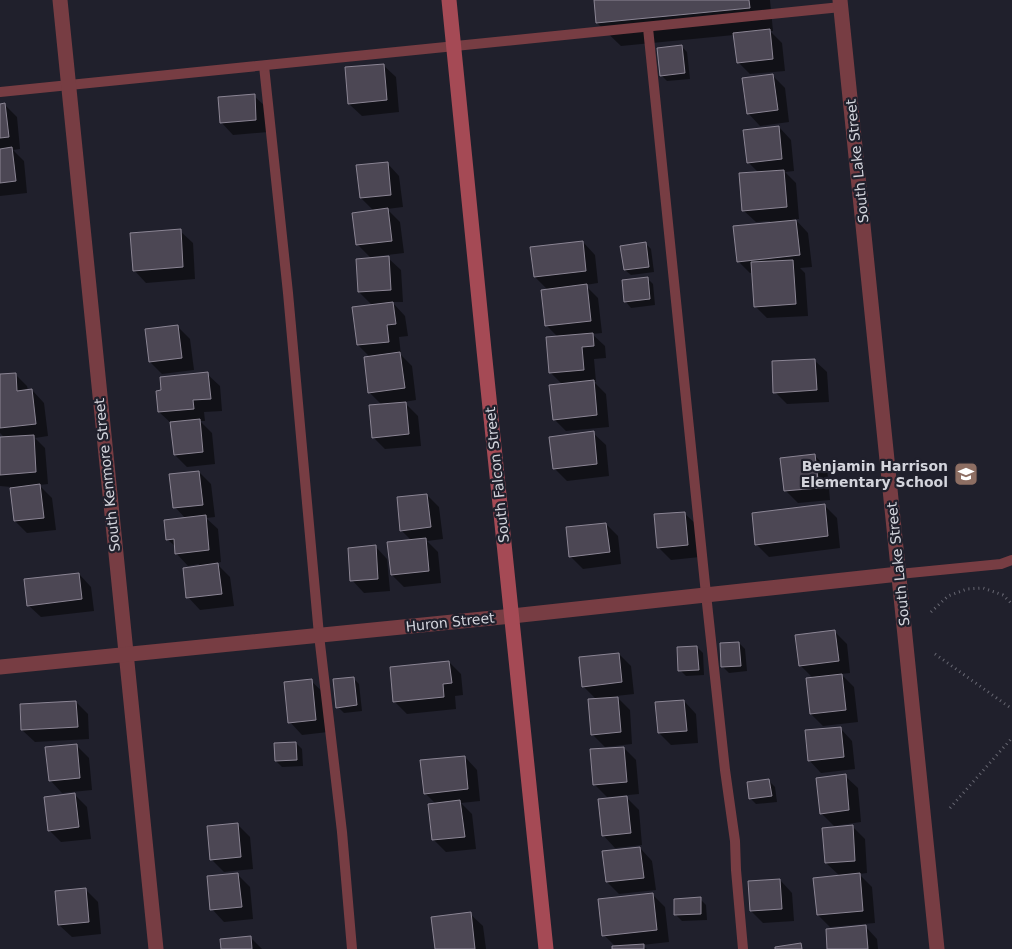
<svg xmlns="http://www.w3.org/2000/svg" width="1012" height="949" font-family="'DejaVu Sans',sans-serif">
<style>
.shadow{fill:#0007}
.building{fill:#4c4754;stroke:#8b8594}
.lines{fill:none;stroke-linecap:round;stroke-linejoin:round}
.path{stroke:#686873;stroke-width:3;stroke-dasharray:1 4;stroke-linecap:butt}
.lane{stroke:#773d43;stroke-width:10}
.street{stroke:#773d43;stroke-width:15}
.secondary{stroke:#a54a55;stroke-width:15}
.labels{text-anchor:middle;stroke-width:4.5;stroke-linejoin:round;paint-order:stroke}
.street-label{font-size:14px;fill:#d3d4dc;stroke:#20202c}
.poi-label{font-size:14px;font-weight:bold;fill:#d3d4dc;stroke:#20202c;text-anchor:end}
</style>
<rect width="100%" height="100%" fill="#20202c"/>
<g class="shadow">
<path d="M595 0H770L773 31H770L782 43 785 71 750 74 738 62 734 35 621 46 597 23Z"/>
<path d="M681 46 687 52 690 79 667 81 661 75Z"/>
<path d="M383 65 396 77 399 112 362 116 349 104Z"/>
<path d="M773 76 785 88 789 122 760 126 748 113Z"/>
<path d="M254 96 267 108 268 132 233 135 221 122Z"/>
<path d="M0 105H5L17 117 20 149 13 150 24 161 27 193 0 196Z"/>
<path d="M779 127 791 140 794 171 785 172 796 183 799 219H795L808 233 812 267 800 268 805 273 808 316 767 318 755 306 753 273H750L738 261 770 224V221L756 222 743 210 759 173 748 162Z"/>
<path d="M387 163 399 176 403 207 387 209 400 222 404 253 370 257 357 244 374 211 361 198Z"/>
<path d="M180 231 193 243 195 279 146 283 134 270Z"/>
<path d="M583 242 595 255 598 283 585 285 598 298 602 333 592 334 605 346 606 358 594 359 596 382H594L606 394 609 427 566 431 554 419 563 385 551 373 558 337 546 325 548 290 535 277Z"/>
<path d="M645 243 651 249 654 272 631 275 625 270Z"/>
<path d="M388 258 401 270 403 302H392L405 316 408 336 399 337 401 355 412 366 416 400 404 402 418 416 421 446 385 449 373 437 382 405 369 392 370 357 358 345 373 306 359 292Z"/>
<path d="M647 278 653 284 655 305 631 308 626 302Z"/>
<path d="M178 327 190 339 194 370 162 374 150 362Z"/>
<path d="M814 360 827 372 829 402 787 404 775 392Z"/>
<path d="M15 374 27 386 28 391 32 390 44 403 48 436 35 438 45 448 48 484 39 485 52 498 56 530 27 533 15 521 11 487 0 486V438H5L0 433V375Z"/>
<path d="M207 374 220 386 222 411 204 412 205 421H200L212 433 215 464 187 467 175 455 172 424 159 412Z"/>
<path d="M593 433 606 445 609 476 567 481 555 469Z"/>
<path d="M815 456 827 468 830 500 798 503 785 490Z"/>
<path d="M199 472 211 484 215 517 206 518 218 529 221 562 216 563 230 577 234 606 200 610 188 597 199 564 188 566 176 553V547L167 539 186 519 175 507Z"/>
<path d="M427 495 439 507 443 539 427 541 438 552 441 583 404 587 392 575 412 541 401 530Z"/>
<path d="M824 505 837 518 840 548 769 557 756 544Z"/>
<path d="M684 513 697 525 700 557 671 560 658 547Z"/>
<path d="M606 524 618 536 621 564 583 569 570 556Z"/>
<path d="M375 546 387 559 390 591 364 593 352 580Z"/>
<path d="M79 574 91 587 94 611 41 617 28 605Z"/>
<path d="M835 632 847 644 850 673 841 674 854 687 858 722 823 726 811 714 813 678 800 665Z"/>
<path d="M739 643 745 649 747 671 729 673 723 667Z"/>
<path d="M697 647 703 653 704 675 686 676 680 670Z"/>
<path d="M619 654 631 666 634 694 616 696 630 710 632 744 605 747 592 734 597 700 583 686Z"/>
<path d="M449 662 461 674 463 695 455 696 456 709 407 714 395 702Z"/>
<path d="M353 678 359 684 362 711 344 713 338 707Z"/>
<path d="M311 681 324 693 328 732 302 735 290 722Z"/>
<path d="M684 701 696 714 698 743 671 745 659 733Z"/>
<path d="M76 702 88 714 89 739 35 742 22 730Z"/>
<path d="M840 728 852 741 855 769 821 773 809 760Z"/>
<path d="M296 743 302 749 303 766 282 767 276 761Z"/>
<path d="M76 745 89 758 92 790 62 793 50 780Z"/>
<path d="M624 748 636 760 639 794 607 797 594 784Z"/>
<path d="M465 757 477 770 480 801 461 803 472 814 476 849 446 852 434 840 430 805 436 804 425 793Z"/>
<path d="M845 776 858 788 861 822 834 826 821 813Z"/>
<path d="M769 781 775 787 777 802 756 804 750 798Z"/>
<path d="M75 795 87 807 91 839 61 842 49 830Z"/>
<path d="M627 798 639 810 642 845 615 848 603 835Z"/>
<path d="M237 824 250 837 253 869 224 872 211 859Z"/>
<path d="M853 827 865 839 867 873 859 874 872 887 875 923 830 927 818 915 840 876 826 863Z"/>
<path d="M640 848 652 861 656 890 619 894 607 882Z"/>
<path d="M238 875 250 887 253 919 224 922 212 909Z"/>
<path d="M780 880 792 893 794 921 763 923 751 911Z"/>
<path d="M86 890 98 902 101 934 72 937 59 925Z"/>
<path d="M653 895 665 907 669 942 642 945 647 949H613L616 947 604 935Z"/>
<path d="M700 899 706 905 707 920 682 921 676 915Z"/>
<path d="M470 914 483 926 486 949H437Z"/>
<path d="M865 926 877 939 878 949H829Z"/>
<path d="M250 937 262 949H222Z"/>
</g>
<g class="building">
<path d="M594 0H749L750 8 596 23Z"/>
<path d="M770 29 773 59 737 63 733 33Z"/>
<path d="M682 45 685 73 660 76 657 48Z"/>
<path d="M384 64 387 100 348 104 345 67Z"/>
<path d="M773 74 778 110 747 114 742 78Z"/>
<path d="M255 94 256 120 220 123 218 97Z"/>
<path d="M5 103 9 137 0 138V104Z"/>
<path d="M779 126 782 159 747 163 743 130Z"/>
<path d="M12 147 16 181 0 183V149Z"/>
<path d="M388 162 391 195 360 198 356 165Z"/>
<path d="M784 170 787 207 742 211 739 173Z"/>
<path d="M388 208 392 241 356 245 352 213Z"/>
<path d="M796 220 800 255 737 262 733 226Z"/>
<path d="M181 229 183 267 133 271 130 233Z"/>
<path d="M583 241 586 271 534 277 530 247Z"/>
<path d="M646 242 649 267 624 270 620 246Z"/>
<path d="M389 256 391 290 358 292 356 259Z"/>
<path d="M793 260 796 304 754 307 751 262Z"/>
<path d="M648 277 650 299 624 302 622 280Z"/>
<path d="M587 284 591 321 545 326 541 290Z"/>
<path d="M393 302 396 324 387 325 389 342 357 345 352 307Z"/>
<path d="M178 325 182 358 149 362 145 329Z"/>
<path d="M593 333 594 346 582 347 584 370 549 373 546 337Z"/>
<path d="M400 352 405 388 368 393 364 357Z"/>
<path d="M815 359 817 390 773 393 772 361Z"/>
<path d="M208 372 211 399 193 400 194 409 158 412 156 391 161 390 160 377Z"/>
<path d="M16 373 17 391 32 389 36 424 0 428V374Z"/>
<path d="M594 380 597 415 553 420 549 385Z"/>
<path d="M406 402 409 434 372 438 369 405Z"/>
<path d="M200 419 203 452 174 455 170 422Z"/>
<path d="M594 431 597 464 553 469 549 437Z"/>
<path d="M34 435 36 472 0 475V437Z"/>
<path d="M815 454 819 488 784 491 780 458Z"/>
<path d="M199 471 203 505 173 508 169 474Z"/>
<path d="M40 484 44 518 14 521 10 488Z"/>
<path d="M427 494 431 527 400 531 397 497Z"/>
<path d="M825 504 828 536 755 545 752 513Z"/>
<path d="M685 512 688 545 657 548 654 514Z"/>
<path d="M206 515 209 550 175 554 174 539 166 540 164 520Z"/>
<path d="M606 523 610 552 569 557 566 527Z"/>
<path d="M426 538 429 571 391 575 387 542Z"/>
<path d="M376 545 378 579 350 581 348 548Z"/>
<path d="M218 563 222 594 186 598 183 568Z"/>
<path d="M79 573 82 599 27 606 24 579Z"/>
<path d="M835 630 839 661 799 666 795 635Z"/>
<path d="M739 642 741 666 721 667 720 643Z"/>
<path d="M697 646 699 670 678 671 677 647Z"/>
<path d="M619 653 622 682 582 687 579 657Z"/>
<path d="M449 661 452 683 443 684 444 697 393 702 390 667Z"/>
<path d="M842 674 846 710 810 714 806 678Z"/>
<path d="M354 677 357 705 336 708 333 679Z"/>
<path d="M312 679 316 720 288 723 284 682Z"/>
<path d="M618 697 621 732 591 735 588 699Z"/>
<path d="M684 700 687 731 658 733 655 702Z"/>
<path d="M76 701 78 727 21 730 20 704Z"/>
<path d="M841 727 844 757 808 761 805 730Z"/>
<path d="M296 742 297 760 275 761 274 743Z"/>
<path d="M77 744 80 778 49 781 45 747Z"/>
<path d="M624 747 627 782 593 785 590 749Z"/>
<path d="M465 756 468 789 424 794 420 760Z"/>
<path d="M846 774 849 810 820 814 816 778Z"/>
<path d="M769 779 772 796 749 799 747 782Z"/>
<path d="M75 793 79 827 48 831 44 797Z"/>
<path d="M627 796 631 833 602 836 598 799Z"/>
<path d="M460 800 465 837 432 840 428 804Z"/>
<path d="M238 823 241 857 210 860 207 826Z"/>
<path d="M853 825 855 861 825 863 822 828Z"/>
<path d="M640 847 644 878 606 882 602 851Z"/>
<path d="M238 873 242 907 210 910 207 876Z"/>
<path d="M860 873 863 911 817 915 813 878Z"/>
<path d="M780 879 782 909 750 911 748 881Z"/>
<path d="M86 888 89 922 58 925 55 891Z"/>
<path d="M653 893 657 930 602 936 598 899Z"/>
<path d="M701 897V914L674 915V899Z"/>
<path d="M471 912 475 949H435L431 917Z"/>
<path d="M866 925 868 949H827L826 929Z"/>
<path d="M251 936 252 949H221L220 939Z"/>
<path d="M801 943 802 949H775V947Z"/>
<path d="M644 944V949H612V946Z"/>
</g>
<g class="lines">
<g class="path">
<path d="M931 612 948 596 967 589 983 588 1003 595 1012 604"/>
<path d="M935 654 1012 709"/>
<path d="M950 808 1012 738"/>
</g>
<g class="lane">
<path d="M648 28 706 594 725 770 735 841 736 870 743 949"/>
<path d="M264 66 288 293 319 635 342 832 352 949"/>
<path d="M0 92 841 7"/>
<path d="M899 574 1001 564 1012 560"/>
</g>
<g class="street">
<path d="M60 0 156 949"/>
<path d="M840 0 937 949"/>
<path d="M0 667 512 616 899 574"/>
</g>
<path class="secondary" d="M449 0 484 350 546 949"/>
</g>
<defs>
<g id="school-square" transform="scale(1.25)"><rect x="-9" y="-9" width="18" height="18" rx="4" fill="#8d6e63" stroke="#20202c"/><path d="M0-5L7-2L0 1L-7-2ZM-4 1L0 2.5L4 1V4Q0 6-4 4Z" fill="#fff"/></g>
</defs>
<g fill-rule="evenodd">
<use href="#school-square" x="966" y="474"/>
</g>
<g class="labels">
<g class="street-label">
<text transform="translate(857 161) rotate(-96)" y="5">South Lake Street</text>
<text transform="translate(107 475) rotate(-96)" y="5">South Kenmore Street</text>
<text transform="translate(497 475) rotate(-96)" y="5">South Falcon Street</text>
<text transform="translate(898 564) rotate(-96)" y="5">South Lake Street</text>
<text transform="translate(450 622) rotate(-6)" y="5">Huron Street</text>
</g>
<g class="poi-label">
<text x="948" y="471">Benjamin Harrison<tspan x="948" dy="16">Elementary School</tspan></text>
</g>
</g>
</svg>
